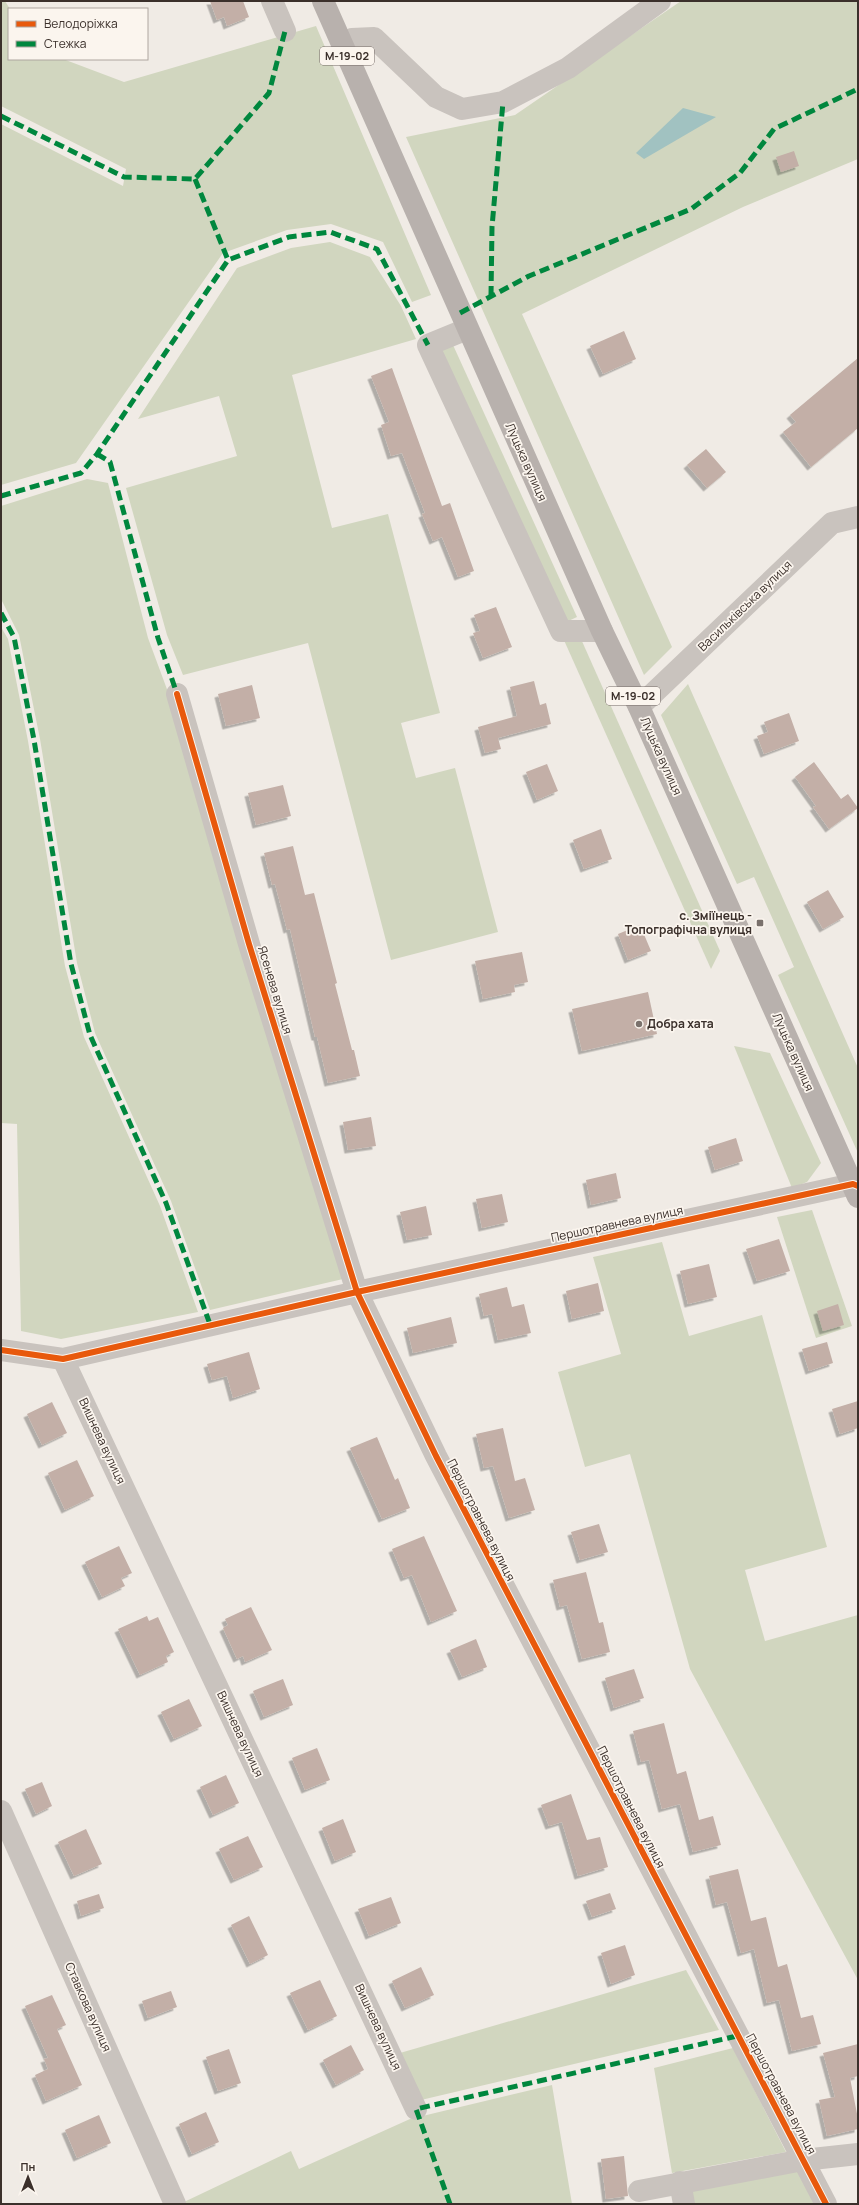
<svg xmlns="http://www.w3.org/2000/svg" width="859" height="2205" font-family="Manrope,sans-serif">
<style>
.green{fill:#d1d6bf}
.water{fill:#a1c2c1}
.building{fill:#c3afa7;filter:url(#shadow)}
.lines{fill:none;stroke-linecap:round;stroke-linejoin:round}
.minor{stroke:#c9c3be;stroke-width:22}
.major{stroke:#b8b1ad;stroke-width:22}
.quiet{stroke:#00873e;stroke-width:5;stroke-dasharray:10 5;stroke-linecap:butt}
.cycleway-casing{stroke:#fbf5ee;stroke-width:8}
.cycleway{stroke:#e8590c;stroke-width:6}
.poi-dot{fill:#7a716c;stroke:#fbf5ee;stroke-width:1.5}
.labels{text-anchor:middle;stroke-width:3.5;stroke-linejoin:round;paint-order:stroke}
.shield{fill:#fbf5ee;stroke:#756b66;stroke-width:1}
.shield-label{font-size:11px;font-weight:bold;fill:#3b302b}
.street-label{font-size:12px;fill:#3b302b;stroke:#fbf5ee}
.poi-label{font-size:12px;font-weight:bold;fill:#3b302b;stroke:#fbf5ee;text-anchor:end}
</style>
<defs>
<filter id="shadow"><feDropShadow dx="-3.5" dy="3.5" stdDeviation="0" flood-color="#0004"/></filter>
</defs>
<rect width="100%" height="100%" fill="#f0ebe5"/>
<g class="green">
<path d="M1 1H5L10 9 9 59H63L124 82 316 26 431 295 412 302 383 242 331 224 287 230 223 253 76 463 1 485V124L123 186 126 169 1 106Z"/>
<path d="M681 1H858V159L743 207 522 314 672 647 644 675 406 137 515 115Z"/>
<path d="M330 242 370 257 401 306 416 339 292 375 332 528 388 514 440 713 401 723 416 778 455 768 498 932 391 960 308 643 183 675 167 635 126 488 237 456 219 396 138 419 237 268 291 248Z"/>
<path d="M453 345 577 617 564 623 440 351Z"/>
<path d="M87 479 108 483 148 638 168 692 343 1279 210 1310 171 1201 95 1033 77 963 40 739 19 635 1 599V506Z"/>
<path d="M1 627 8 639 28 741 65 966 84 1037 160 1206 198 1312 61 1339 21 1331 17 1124 1 1123Z"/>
<path d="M563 638 581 639 720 951 711 969Z"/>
<path d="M688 684 858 1068V1153L778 975 794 967 754 877 737 884 661 715Z"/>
<path d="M734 1046 770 1053 821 1163 807 1182 792 1188Z"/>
<path d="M812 1210 852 1326 816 1338 777 1217Z"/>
<path d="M662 1242 689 1336 762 1315 827 1547 745 1570 765 1641 858 1615V1980L690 1669 630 1454 585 1467 558 1372 621 1354 593 1257Z"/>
<path d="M686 1970 719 2030 421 2100 400 2053Z"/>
<path d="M733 2048 786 2152 672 2173 654 2068Z"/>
<path d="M552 2085 572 2204H185L184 2202 291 2151 299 2169 410 2119Z"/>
<path d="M800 2167 818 2204H691L688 2189Z"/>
</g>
<path class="water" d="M683 108 716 117 644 159 636 153Z"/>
<g class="building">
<path d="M210 1H243L249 17 227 26 224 17 217 20Z"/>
<path d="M794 151 799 166 781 172 776 157Z"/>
<path d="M624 331 636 359 603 374 590 346Z"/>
<path d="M858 358V428L811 467 783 432 796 422 790 415Z"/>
<path d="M392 368 442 506 450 503 474 571 458 577 442 537 433 541 422 514 425 513 402 453 391 456 381 425 389 422 371 376Z"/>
<path d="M706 449 726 472 707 488 687 465Z"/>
<path d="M496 607 512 647 483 658 473 633 480 631 474 615Z"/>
<path d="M534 681 540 705 546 703 551 724 498 738 501 749 485 753 478 727 517 716 510 687Z"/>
<path d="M252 685 260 718 226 726 218 694Z"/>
<path d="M789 713 799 741 764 754 757 736 768 732 764 722Z"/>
<path d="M814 762 841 799 848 794 858 808 829 829 813 807 816 806 795 777Z"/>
<path d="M547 764 558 791 537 800 526 772Z"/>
<path d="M283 785 291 816 256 825 248 793Z"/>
<path d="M601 829 612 859 584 869 573 840Z"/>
<path d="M293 846 305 895 314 893 337 983 335 984 352 1050H354L360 1076 328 1083 317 1037H315L290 929 287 930 275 884 272 885 264 853Z"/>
<path d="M828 890 844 917 823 929 807 902Z"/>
<path d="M640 925 651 951 628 960 618 934Z"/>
<path d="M522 952 528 982 514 985 515 992 483 999 475 961Z"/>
<path d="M648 992 657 1034 582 1051 572 1009Z"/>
<path d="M371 1117 376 1146 348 1150 343 1122Z"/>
<path d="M736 1138 743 1161 715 1170 708 1147Z"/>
<path d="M616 1173 621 1198 591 1205 586 1180Z"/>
<path d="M502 1194 508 1222 482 1228 476 1199Z"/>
<path d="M426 1206 432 1235 407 1240 400 1212Z"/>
<path d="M779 1239 790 1271 757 1281 746 1249Z"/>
<path d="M709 1264 717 1297 688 1304 680 1271Z"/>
<path d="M598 1283 604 1311 572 1319 566 1291Z"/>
<path d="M507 1287 512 1307 524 1304 531 1333 498 1340 492 1314 484 1316 479 1294Z"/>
<path d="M838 1304 844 1325 823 1331 817 1311Z"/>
<path d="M451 1317 457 1343 413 1353 407 1328Z"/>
<path d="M827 1342 833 1363 809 1371 802 1349Z"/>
<path d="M249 1352 260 1389 233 1398 227 1376 212 1380 207 1364Z"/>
<path d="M858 1401V1428L840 1434 832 1409Z"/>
<path d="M52 1402 67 1433 42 1445 27 1414Z"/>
<path d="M503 1428 515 1481 525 1478 535 1510 509 1518 493 1466 484 1468 476 1434Z"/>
<path d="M377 1437 395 1480 398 1478 410 1508 382 1519 350 1448Z"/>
<path d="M77 1460 94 1496 65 1510 48 1473Z"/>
<path d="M599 1524 608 1552 580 1560 571 1532Z"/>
<path d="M424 1536 457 1611 431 1622 412 1575 404 1578 392 1549Z"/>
<path d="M119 1546 132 1573 121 1578 125 1586 102 1597 85 1562Z"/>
<path d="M586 1572 599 1623 603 1622 610 1652 582 1659 567 1605 560 1607 553 1580Z"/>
<path d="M251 1607 272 1650 245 1662 243 1656 237 1659 223 1628 228 1625 225 1619Z"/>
<path d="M147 1616 149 1621 158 1617 174 1652 166 1656 168 1662 140 1675 118 1629Z"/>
<path d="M476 1639 487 1667 462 1677 450 1650Z"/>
<path d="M634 1669 644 1698 614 1708 605 1678Z"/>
<path d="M283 1679 293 1705 264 1717 253 1691Z"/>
<path d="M189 1699 202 1726 174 1739 161 1712Z"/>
<path d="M664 1723 677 1774 686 1771 699 1820 713 1816 721 1845 693 1852 680 1804 662 1809 649 1760 641 1762 633 1731Z"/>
<path d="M317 1748 330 1780 305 1790 292 1758Z"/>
<path d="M226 1775 239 1803 213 1815 200 1787Z"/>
<path d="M42 1782 52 1806 36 1814 25 1789Z"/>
<path d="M571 1794 587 1840 600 1837 608 1867 578 1876 562 1822 549 1826 541 1805Z"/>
<path d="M343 1819 356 1852 335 1861 322 1828Z"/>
<path d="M86 1829 102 1864 74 1876 58 1842Z"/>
<path d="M248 1836 263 1867 234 1880 219 1849Z"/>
<path d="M738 1869 751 1921 766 1917 778 1967 787 1964 801 2018 813 2015 821 2044 792 2051 779 2000 767 2003 754 1949 741 1953 727 1902 716 1905 709 1876Z"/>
<path d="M610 1893 616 1909 592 1917 586 1901Z"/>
<path d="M99 1894 104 1908 81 1916 77 1901Z"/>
<path d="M391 1897 401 1923 369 1936 358 1909Z"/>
<path d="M249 1916 268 1955 250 1964 231 1925Z"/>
<path d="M625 1945 635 1975 611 1984 601 1953Z"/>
<path d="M421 1967 434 1995 405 2008 392 1981Z"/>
<path d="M320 1980 337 2016 308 2030 290 1993Z"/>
<path d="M171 1991 177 2007 148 2018 142 2001Z"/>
<path d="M52 1995 66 2025 57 2029 82 2085 46 2101 35 2075 48 2069 44 2059 48 2058 25 2006Z"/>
<path d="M858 2044V2076L850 2078 858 2119V2129L827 2136 819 2100 835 2097 823 2053Z"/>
<path d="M351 2045 364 2070 336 2085 323 2060Z"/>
<path d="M229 2049 241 2083 218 2091 206 2057Z"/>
<path d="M206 2112 219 2142 192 2154 179 2124Z"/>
<path d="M99 2115 111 2143 77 2158 65 2130Z"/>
<path d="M624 2156 628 2196 606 2199 601 2159Z"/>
</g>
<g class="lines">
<g class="minor">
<path d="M272 1 285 31"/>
<path d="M342 44 352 39 374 38 436 97 462 109 503 102 568 68 660 1"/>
<path d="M467 329 428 345 561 631H602"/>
<path d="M177 694 249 944 357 1292 436 1456 826 2204"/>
<path d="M639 707 832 523 858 517"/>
<path d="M1 1350 63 1359 357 1292 853 1184 858 1186"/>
<path d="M63 1359 416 2109"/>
<path d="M1 1811 175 2204"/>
<path d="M680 2182 684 2204"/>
<path d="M639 2191 803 2160 858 2154"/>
</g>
<path class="major" d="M323 1 602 631 639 707 858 1197"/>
<g class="quiet">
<path d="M1 116 124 177 195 179 269 93 285 31"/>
<path d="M195 179 228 260"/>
<path d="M491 296 492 227 503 102"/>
<path d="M460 313 529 276 691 209 740 173 774 129 858 89"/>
<path d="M97 454 110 462 158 638 177 694"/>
<path d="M1 496 81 473 97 454 228 260 289 237 330 232 377 249 428 345"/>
<path d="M1 613 14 637 34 740 71 964 90 1035 166 1203 211 1327"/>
<path d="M450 2204 416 2109 737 2036"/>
</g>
<g class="cycleway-casing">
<g id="cycleway">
<path d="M177 694 249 944 357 1292 436 1456 826 2204"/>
<path d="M1 1350 63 1359 357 1292 853 1184 858 1186"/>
</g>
</g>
<use href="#cycleway" class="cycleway"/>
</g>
<g class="poi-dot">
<rect x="756" y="919" width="8" height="8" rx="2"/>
<circle cx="639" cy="1024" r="4"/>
</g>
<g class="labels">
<g class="shield">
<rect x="320" y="47" width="54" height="18" rx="3"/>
<rect x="606" y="687" width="54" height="18" rx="3"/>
</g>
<g class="shield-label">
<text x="347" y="60">М-19-02</text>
<text x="633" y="700">М-19-02</text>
</g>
<g class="street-label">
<text transform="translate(526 462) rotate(66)" y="4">Луцька вулиця</text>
<text transform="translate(745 606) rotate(-44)" y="4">Васильківська вулиця</text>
<text transform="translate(661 756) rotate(66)" y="4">Луцька вулиця</text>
<text transform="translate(275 990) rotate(73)" y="4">Ясенева вулиця</text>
<text transform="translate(793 1052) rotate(66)" y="4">Луцька вулиця</text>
<text transform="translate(617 1224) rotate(-12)" y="4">Першотравнева вулиця</text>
<text transform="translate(102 1441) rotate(65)" y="4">Вишнева вулиця</text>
<text transform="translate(481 1520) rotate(63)" y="4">Першотравнева вулиця</text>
<text transform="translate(240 1734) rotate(65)" y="4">Вишнева вулиця</text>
<text transform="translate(631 1807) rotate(63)" y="4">Першотравнева вулиця</text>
<text transform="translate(88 2007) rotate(66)" y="4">Ставкова вулиця</text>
<text transform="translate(378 2027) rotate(65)" y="4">Вишнева вулиця</text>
<text transform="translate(781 2094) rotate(62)" y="4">Першотравнева вулиця</text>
</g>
<g class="poi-label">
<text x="752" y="920">с. Зміїнець -<tspan x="752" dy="14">Топографічна вулиця</tspan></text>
<text x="647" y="1028" text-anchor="start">Добра хата</text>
</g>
</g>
<rect width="859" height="2205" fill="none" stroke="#3b302b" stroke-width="4"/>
<rect x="8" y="8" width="140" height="52" fill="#fbf5ee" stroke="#aea6a0"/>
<rect x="16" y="21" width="20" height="6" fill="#e8590c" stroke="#aea6a0"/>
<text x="44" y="28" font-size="12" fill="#3b302b">Велодоріжка</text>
<rect x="16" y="41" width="20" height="6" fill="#00873e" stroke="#aea6a0"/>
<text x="44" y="48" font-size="12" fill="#3b302b">Стежка</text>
<g transform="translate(28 2177)" stroke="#fbf5ee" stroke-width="3" paint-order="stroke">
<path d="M0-3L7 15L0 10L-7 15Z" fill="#3b302b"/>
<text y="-6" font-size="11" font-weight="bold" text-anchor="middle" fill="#3b302b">Пн</text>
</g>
</svg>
